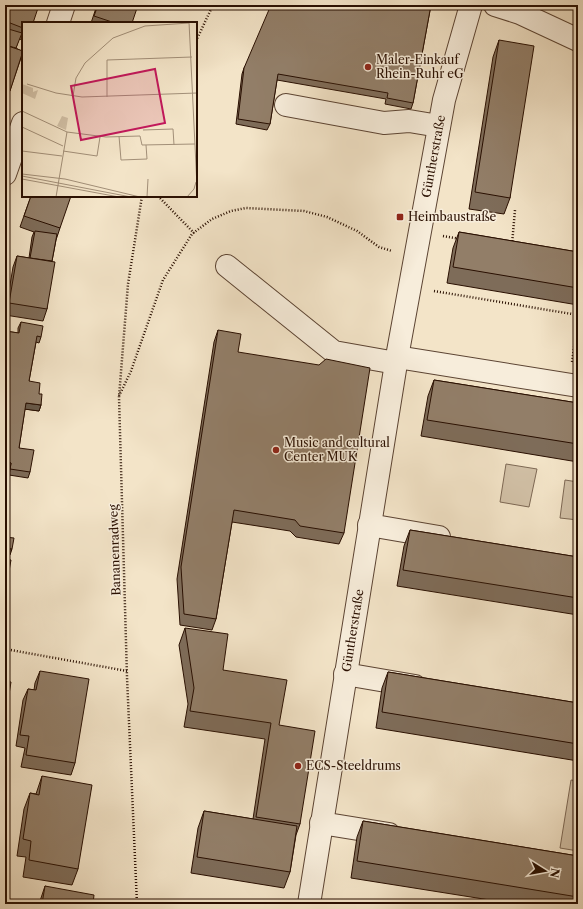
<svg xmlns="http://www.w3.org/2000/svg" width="583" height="909" font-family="'Libre Caslon Text',serif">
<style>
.green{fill:#d1c0a6;stroke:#7d6854}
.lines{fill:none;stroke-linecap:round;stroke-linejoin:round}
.minor-casing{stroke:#5c4433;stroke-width:24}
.path{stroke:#290f01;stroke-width:2.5;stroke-dasharray:1 2;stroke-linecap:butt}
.minor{stroke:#f7eddb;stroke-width:22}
.wall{fill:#7e6c59;stroke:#290f01}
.shaded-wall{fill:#665849;stroke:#290f01}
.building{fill:#927e68;stroke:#290f01}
.poi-dot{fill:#8f2418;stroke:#f7eddb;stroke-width:1.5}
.labels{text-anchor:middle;stroke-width:3;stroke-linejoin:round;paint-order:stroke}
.poi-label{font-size:12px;fill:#290f01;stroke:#f7eddb;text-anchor:start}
.street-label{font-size:12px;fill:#290f01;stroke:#f7eddb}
.inset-road{fill:none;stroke:#a28f78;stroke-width:1}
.view{fill:#c2185b;fill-opacity:0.15;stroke:#c2185b;stroke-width:2}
.inset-edge{fill:none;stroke:#290f01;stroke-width:2}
</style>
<rect width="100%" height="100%" fill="#f3e4c8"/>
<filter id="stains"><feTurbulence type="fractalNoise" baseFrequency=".005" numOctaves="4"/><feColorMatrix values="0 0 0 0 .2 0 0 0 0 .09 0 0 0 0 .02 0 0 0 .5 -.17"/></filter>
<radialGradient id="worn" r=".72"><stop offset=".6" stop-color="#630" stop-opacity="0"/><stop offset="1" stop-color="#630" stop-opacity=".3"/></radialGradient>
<g class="green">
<path d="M506 464 537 469 529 507 500 502Z"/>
<path d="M565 480 578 482V520L560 518Z"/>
<path d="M571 780 578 781V851L560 848Z"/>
</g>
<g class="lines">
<g class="minor-casing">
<g id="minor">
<path d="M495 5 520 13 578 40"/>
<path d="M58 23 64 5"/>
<path d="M286 105 384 123 409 121 439 126"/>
<path d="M5 174 23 123"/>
<path d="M227 266 334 352 396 363"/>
<path d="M397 357 578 386"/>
<path d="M369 525 439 537"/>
<path d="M345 674 415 686"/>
<path d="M321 823 389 834"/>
<path id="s1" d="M309 904 397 357 444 100 471 5"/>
</g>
</g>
<g class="path">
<path d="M196 41 213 5"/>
<path d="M158 196 194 233"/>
<path d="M443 236 460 239"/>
<path d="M512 244 515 210"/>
<path d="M434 291 578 315"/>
<path d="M572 362 578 319"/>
<path d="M119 396 131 371 163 280 192 234 212 219 231 211 246 208 304 211 327 217 357 231 379 247 392 251"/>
<path d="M5 649 127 671"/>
<path d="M137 904 127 677 119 397 128 284 142 196"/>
</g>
<use href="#minor" class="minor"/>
</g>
<g class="wall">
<path d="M5 5 23 23V40L19 39 16 48 23 52 6 102H5Z"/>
<path d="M97 5 132 23H91Z"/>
<path d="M285 5H431L413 103 411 109 385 104 386 99 277 80 270 124 267 130 236 124 242 74 244 68 284 8Z"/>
<path d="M499 40 510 198 504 214 469 209 493 57Z"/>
<path d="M31 196 60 228 56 240 52 261 47 309 43 321 5 315 13 267 17 256 29 258 32 237 34 232 20 227Z"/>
<path d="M459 232 578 252V305L447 283 453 248Z"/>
<path d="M21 322 41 337 39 343 36 342 29 381 39 394 41 405 39 411 25 409 19 448 30 472 28 478 9 475 6 400 7 395H5V331L18 333V328Z"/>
<path d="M218 330 238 352 344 533 339 544 296 537 290 531 232 522 216 619 212 630 180 625 177 579 214 342Z"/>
<path d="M434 380 578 403V462L421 436 428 396Z"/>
<path d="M410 530 578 557V615L397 586 404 546Z"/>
<path d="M5 559 9 571 7 577H5Z"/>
<path d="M185 628 223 670 279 725 300 824 296 835 290 872 284 888 191 873 198 828 204 811 253 819 265 739 184 727 188 704 179 645Z"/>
<path d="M40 671 75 763 71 775 21 767 25 748 16 746 23 700 28 689 34 690 35 683Z"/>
<path d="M388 672 578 703V761L376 728 382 688Z"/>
<path d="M42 776 78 869 72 885 23 877 26 857 17 856 24 809 30 793 36 794Z"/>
<path d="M363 821 578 856V904H515L351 878 357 837Z"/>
<path d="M45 886 93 904H39Z"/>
</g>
<g class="shaded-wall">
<path d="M26 403 41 405 39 411 24 409Z"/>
<path d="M5 548 12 549 10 555 5 554Z"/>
</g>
<g class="building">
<path d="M5 5H39L33 23H23V28L5 21Z"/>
<path d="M98 5H138L132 23H115L94 16Z"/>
<path d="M271 5 285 8 286 5H431L413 103 387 98 388 93 278 74 270 124 238 119 244 68Z"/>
<path d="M5 28 22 33 16 48 5 45Z"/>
<path d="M499 40 534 46 510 198 475 192Z"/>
<path d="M5 45 23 51 10 91 5 89Z"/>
<path d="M31 196H71L60 228 24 216Z"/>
<path d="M35 231 57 234 52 261 30 258Z"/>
<path d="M459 232 578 252V288L453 267Z"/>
<path d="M17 256 55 262 47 309 9 303Z"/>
<path d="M21 322 43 326 41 337 37 336 29 381 40 383 39 394H42L41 405 26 403 19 448 34 450 30 472 10 469 11 463 5 462V400H8L9 389 6 388 7 377H5V331L19 333Z"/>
<path d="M218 330 241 334 238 352 319 365 326 359 370 368 344 533 300 526 295 520 234 510 216 619 184 614 181 567Z"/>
<path d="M434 380 578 403V444L427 420Z"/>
<path d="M5 462 11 463 5 501Z"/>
<path d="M410 530 578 557V598L403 570Z"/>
<path d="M5 537 14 538 12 549 5 548Z"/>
<path d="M5 559 11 560 9 571H5Z"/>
<path d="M185 628 228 634 223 670 287 680 279 725 315 731 300 824 256 817 271 723 190 711 194 688Z"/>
<path d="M40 671 89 679 75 763 26 755 29 736 20 735 28 689 36 690Z"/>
<path d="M388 672 578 703V744L382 712Z"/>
<path d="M5 681 11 682 5 719Z"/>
<path d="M42 776 92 785 78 869 29 860 31 841 23 839 30 793 39 795Z"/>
<path d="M204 811 297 826 290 872 197 857Z"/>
<path d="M363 821 578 856V897L357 861Z"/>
<path d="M45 886 94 895 93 904H42Z"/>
</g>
<g class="poi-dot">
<circle cx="368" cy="67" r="4"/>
<rect x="396" y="213" width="8" height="8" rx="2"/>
<circle cx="276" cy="450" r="4"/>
<circle cx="298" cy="766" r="4"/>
</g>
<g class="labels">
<g class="poi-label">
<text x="376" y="64">Maler-Einkauf<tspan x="376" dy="14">Rhein-Ruhr eG</tspan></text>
<text x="408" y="221">Heimbaustraße</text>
<text x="284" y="447">Music and cultural<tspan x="284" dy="14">Center MUK</tspan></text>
<text x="306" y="770">ECS-Steeldrums</text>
</g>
<g class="street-label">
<text dy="4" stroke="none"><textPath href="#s1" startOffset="758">Güntherstraße</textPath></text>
<text transform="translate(115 550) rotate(-92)" y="4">Bananenradweg</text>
<text dy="4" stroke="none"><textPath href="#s1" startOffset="277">Güntherstraße</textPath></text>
</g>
</g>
<g transform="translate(22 22)">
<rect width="175" height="175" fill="#f3e4c8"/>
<path d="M0 62 11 66V70L16 68 13 77 0 71ZM40 94 46 96 44 108 35 104Z" fill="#d1c0a6"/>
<path class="inset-road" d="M167 0 175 165M5 62 34 71 60 75 175 71M51 74 54 56 63 41 91 16 123 4 167 1M85 75V38L170 35M0 89 45 110M0 105 41 124M121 108 151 107 152 123M97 114 99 138 125 137 124 123M0 129 40 134M41 129 75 134 78 115M0 152 43 157 118 175M0 154 109 175M0 157 97 175M34 175 45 110 84 115 118 114 120 123 173 122M125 175 126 157M165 175 172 167 174 160"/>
<path class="view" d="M133 47 143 101 59 118 49 64Z"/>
<rect width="175" height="175" class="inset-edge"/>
</g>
<rect width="583" height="909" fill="none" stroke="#f3e4c8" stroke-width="20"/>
<rect x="6" y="6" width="571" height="897" fill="none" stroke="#290f01" stroke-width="2"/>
<rect x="10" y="10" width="563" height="889" fill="none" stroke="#290f01"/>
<g transform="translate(545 871) rotate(101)" stroke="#f7eddb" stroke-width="3" paint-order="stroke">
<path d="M0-3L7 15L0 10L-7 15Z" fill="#290f01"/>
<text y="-6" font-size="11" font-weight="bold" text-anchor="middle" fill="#290f01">N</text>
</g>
<rect width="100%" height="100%" filter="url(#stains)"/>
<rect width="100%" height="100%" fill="url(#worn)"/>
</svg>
